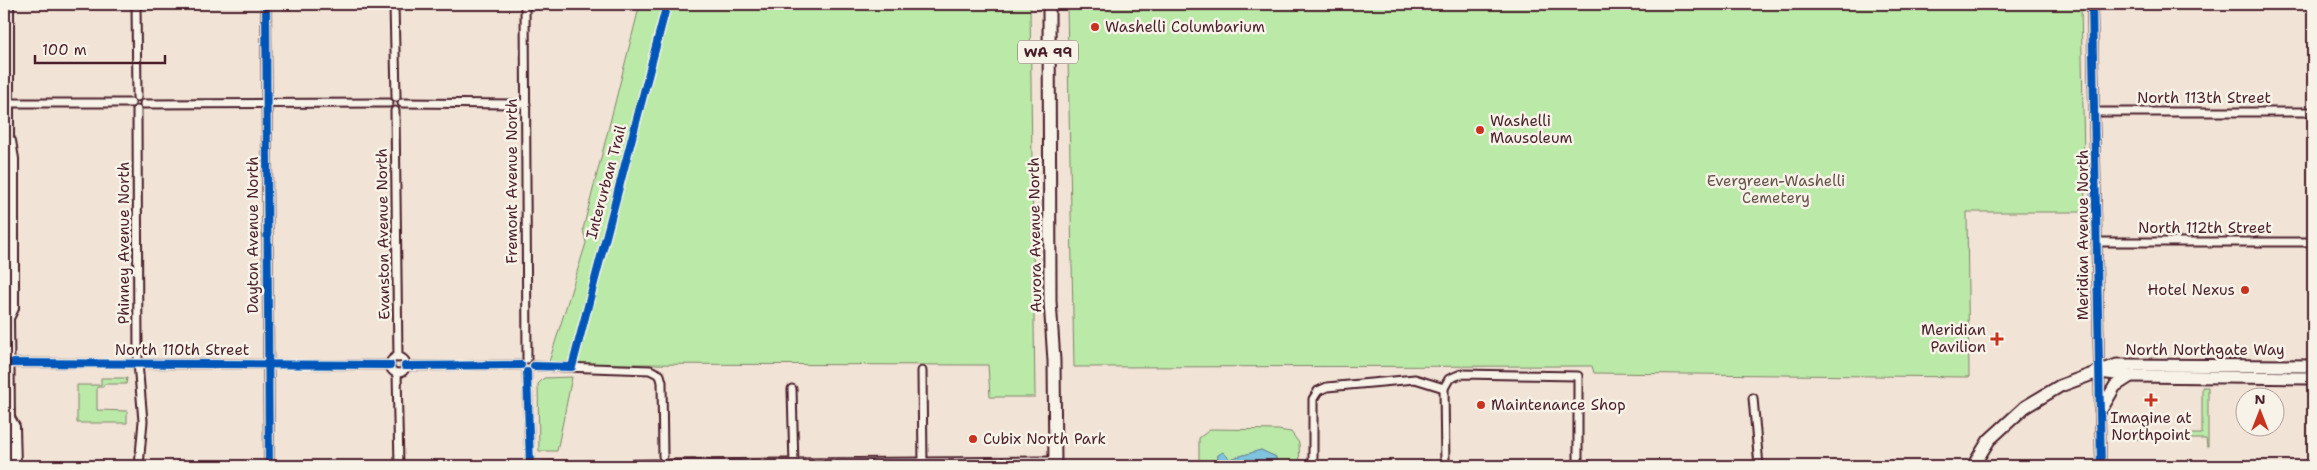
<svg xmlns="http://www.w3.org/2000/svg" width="2317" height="470" font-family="'Shantell Sans',sans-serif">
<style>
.green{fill:#bae9a8;stroke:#82846a}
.water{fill:#7ec4df;stroke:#698297}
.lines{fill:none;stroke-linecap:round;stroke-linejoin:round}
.minor-casing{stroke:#4a1f2b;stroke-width:11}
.tertiary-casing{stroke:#4a1f2b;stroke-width:12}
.secondary-casing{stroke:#4a1f2b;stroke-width:14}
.primary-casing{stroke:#4a1f2b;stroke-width:15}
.trunk-casing{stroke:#4a1f2b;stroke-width:15}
.minor{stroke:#f7f3e8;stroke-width:7}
.tertiary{stroke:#f7f3e8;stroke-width:9}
.secondary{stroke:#f7f3e8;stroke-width:10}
.primary{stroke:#f7f3e8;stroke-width:11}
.trunk{stroke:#f7f3e8;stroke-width:11}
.cycleway-casing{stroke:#f7f3e8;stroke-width:11}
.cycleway{stroke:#0057b8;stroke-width:8}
.poi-dot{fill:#c8321e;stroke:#f7f3e8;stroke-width:2}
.labels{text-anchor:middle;stroke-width:5;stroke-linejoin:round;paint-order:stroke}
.shield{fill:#f7f3e8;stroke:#7e5f64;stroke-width:1}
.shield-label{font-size:14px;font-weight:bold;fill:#4a1f2b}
.poi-label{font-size:15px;fill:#4a1f2b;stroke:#f7f3e8;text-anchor:start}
.street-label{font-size:15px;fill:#4a1f2b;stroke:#f7f3e8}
.park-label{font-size:15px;fill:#66524a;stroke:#f7f3e8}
</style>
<rect width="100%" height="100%" fill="#f1e3d6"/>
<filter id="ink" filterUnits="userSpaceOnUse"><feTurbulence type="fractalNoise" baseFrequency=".02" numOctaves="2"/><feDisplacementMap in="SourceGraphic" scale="10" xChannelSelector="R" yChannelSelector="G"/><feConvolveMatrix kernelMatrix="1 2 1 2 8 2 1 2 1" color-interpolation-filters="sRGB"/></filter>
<g filter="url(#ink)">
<g class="green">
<path d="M640 4H1030L1035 397H990L988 365 591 364 549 362 586 243 583 229Z"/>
<path d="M1067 4H2081L2085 212H1967L1969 377 1594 373 1592 366 1074 367Z"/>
<path d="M572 377 557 451H539L538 384 544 378Z"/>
<path d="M101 378H127L126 384H104L103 387H97V410L127 411V423H77V385H101Z"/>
<path d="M2202 387H2208V446H2207L2206 439H2115V434H2202Z"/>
<path d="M1211 429 1278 430 1291 432 1299 443 1300 466H1275L1276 457 1261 450 1230 459 1218 455 1217 466H1199V438Z"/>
</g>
<path class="water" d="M1261 450 1276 457 1275 466H1217L1218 455 1223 452 1230 459Z"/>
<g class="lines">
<g class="minor-casing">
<g id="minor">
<path d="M136 4 137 97"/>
<path d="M394 4 396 97"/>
<path d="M525 4 527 359"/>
<path d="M4 103H131"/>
<path d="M402 103 526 104"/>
<path d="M144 104 389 103"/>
<path d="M137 110 138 363 143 421 139 466"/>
<path d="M395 111 398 358"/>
<path d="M2095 112H2313"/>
<path d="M2096 242H2313"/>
<circle cx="398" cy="365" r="8"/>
<path d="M4 363 390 365"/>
<path d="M405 366 521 365"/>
<path d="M534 366 650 370 660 375 662 382 663 456"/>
<path d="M922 371 923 466"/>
<path d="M527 372 530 466"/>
<path d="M397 373 399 466"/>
<path d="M792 389 794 466"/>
<path d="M1753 398 1759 466"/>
<path d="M670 464 1055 461"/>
<path d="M543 466 656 464"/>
<path d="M1313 466V399L1318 391 1327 387 1415 379 1444 388"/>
<path d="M1445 466 1444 388 1449 379 1461 374 1578 376V466"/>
</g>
</g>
<g class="tertiary-casing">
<g id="tertiary">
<path d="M266 4 269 466"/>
<path d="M2092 4 2101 466"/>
</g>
</g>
<g class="secondary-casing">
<g id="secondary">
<path d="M8 318 13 308V159L10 141"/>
<path d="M9 418 14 427 15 466"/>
<path d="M5 466V427L9 418 8 318 4 308V159L8 135V4"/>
</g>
</g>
<g class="primary-casing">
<g id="primary">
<path d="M2100 372 2131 376 2313 378"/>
<path d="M2101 410 2115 386 2129 377"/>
<path d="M1973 466 1989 440 2025 407 2060 386 2117 365 2313 366"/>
</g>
</g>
<g class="trunk-casing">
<path id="trunk" d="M1049 4 1050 301 1054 361 1055 466"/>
</g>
<use href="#minor" class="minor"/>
<use href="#tertiary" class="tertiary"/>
<use href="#secondary" class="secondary"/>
<use href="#primary" class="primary"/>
<use href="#trunk" class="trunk"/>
<g class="cycleway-casing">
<g id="cycleway">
<path d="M266 4 269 466"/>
<path d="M2092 4 2101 466"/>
<path d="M4 363 390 365"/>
<path d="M405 366 521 365"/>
<path d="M534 366 572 367 667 4"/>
<path d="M527 372 530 466"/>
</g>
</g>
<use href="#cycleway" class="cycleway"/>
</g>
</g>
<g class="poi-dot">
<circle cx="1095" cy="27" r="5"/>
<circle cx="1480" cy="130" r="5"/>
<circle cx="2245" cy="290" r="5"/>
<path d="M1994.5 331.5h5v5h5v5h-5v5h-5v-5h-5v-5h5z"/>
<path d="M2148.5 392.5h5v5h5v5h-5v5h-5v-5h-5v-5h5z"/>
<circle cx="1481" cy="405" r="5"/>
<circle cx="973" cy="439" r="5"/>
</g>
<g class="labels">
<rect class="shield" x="1018" y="40.5" width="60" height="23" rx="4"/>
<g class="shield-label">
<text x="1048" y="57">WA 99</text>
</g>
<g class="poi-label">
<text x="1105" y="32">Washelli Columbarium</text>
<text x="1490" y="126">Washelli<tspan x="1490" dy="17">Mausoleum</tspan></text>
<text x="2235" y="295" text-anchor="end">Hotel Nexus</text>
<text x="1986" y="335" text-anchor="end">Meridian<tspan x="1986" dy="17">Pavilion</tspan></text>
<text x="1491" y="410">Maintenance Shop</text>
<text x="2151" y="423" text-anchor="middle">Imagine at<tspan x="2151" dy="17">Northpoint</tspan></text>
<text x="983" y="444">Cubix North Park</text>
</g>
<g class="street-label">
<text x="2204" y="103">North 113th Street</text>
<text transform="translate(512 181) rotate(-90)" y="5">Fremont Avenue North</text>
<text transform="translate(606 182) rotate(-75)" y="5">Interurban Trail</text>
<text x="2205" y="233">North 112th Street</text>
<text transform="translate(383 234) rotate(-91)" y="5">Evanston Avenue North</text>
<text transform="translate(253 235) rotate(-90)" y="5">Dayton Avenue North</text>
<text transform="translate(1035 235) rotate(-91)" y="5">Aurora Avenue North</text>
<text transform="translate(2083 235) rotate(-90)" y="5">Meridian Avenue North</text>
<text transform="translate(124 243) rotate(-90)" y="5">Phinney Avenue North</text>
<text x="182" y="355">North 110th Street</text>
<text x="2205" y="355">North Northgate Way</text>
</g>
<g class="park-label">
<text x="1776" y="186">Evergreen-Washelli<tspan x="1776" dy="17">Cemetery</tspan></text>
</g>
</g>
<rect width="2317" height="470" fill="none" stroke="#f7f3e8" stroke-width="20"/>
<rect x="10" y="10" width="2297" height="450" fill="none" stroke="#4a1f2b" stroke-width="2" filter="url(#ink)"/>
<g transform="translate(2260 412)"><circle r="24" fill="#f7f3e8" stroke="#b29e9c"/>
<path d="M0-4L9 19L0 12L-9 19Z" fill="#c8321e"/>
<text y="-8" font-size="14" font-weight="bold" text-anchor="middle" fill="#4a1f2b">N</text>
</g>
<path d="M35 55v8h130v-8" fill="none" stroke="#4a1f2b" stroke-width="2.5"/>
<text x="42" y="55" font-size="15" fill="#4a1f2b" stroke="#f7f3e8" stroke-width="4" paint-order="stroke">100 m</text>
</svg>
